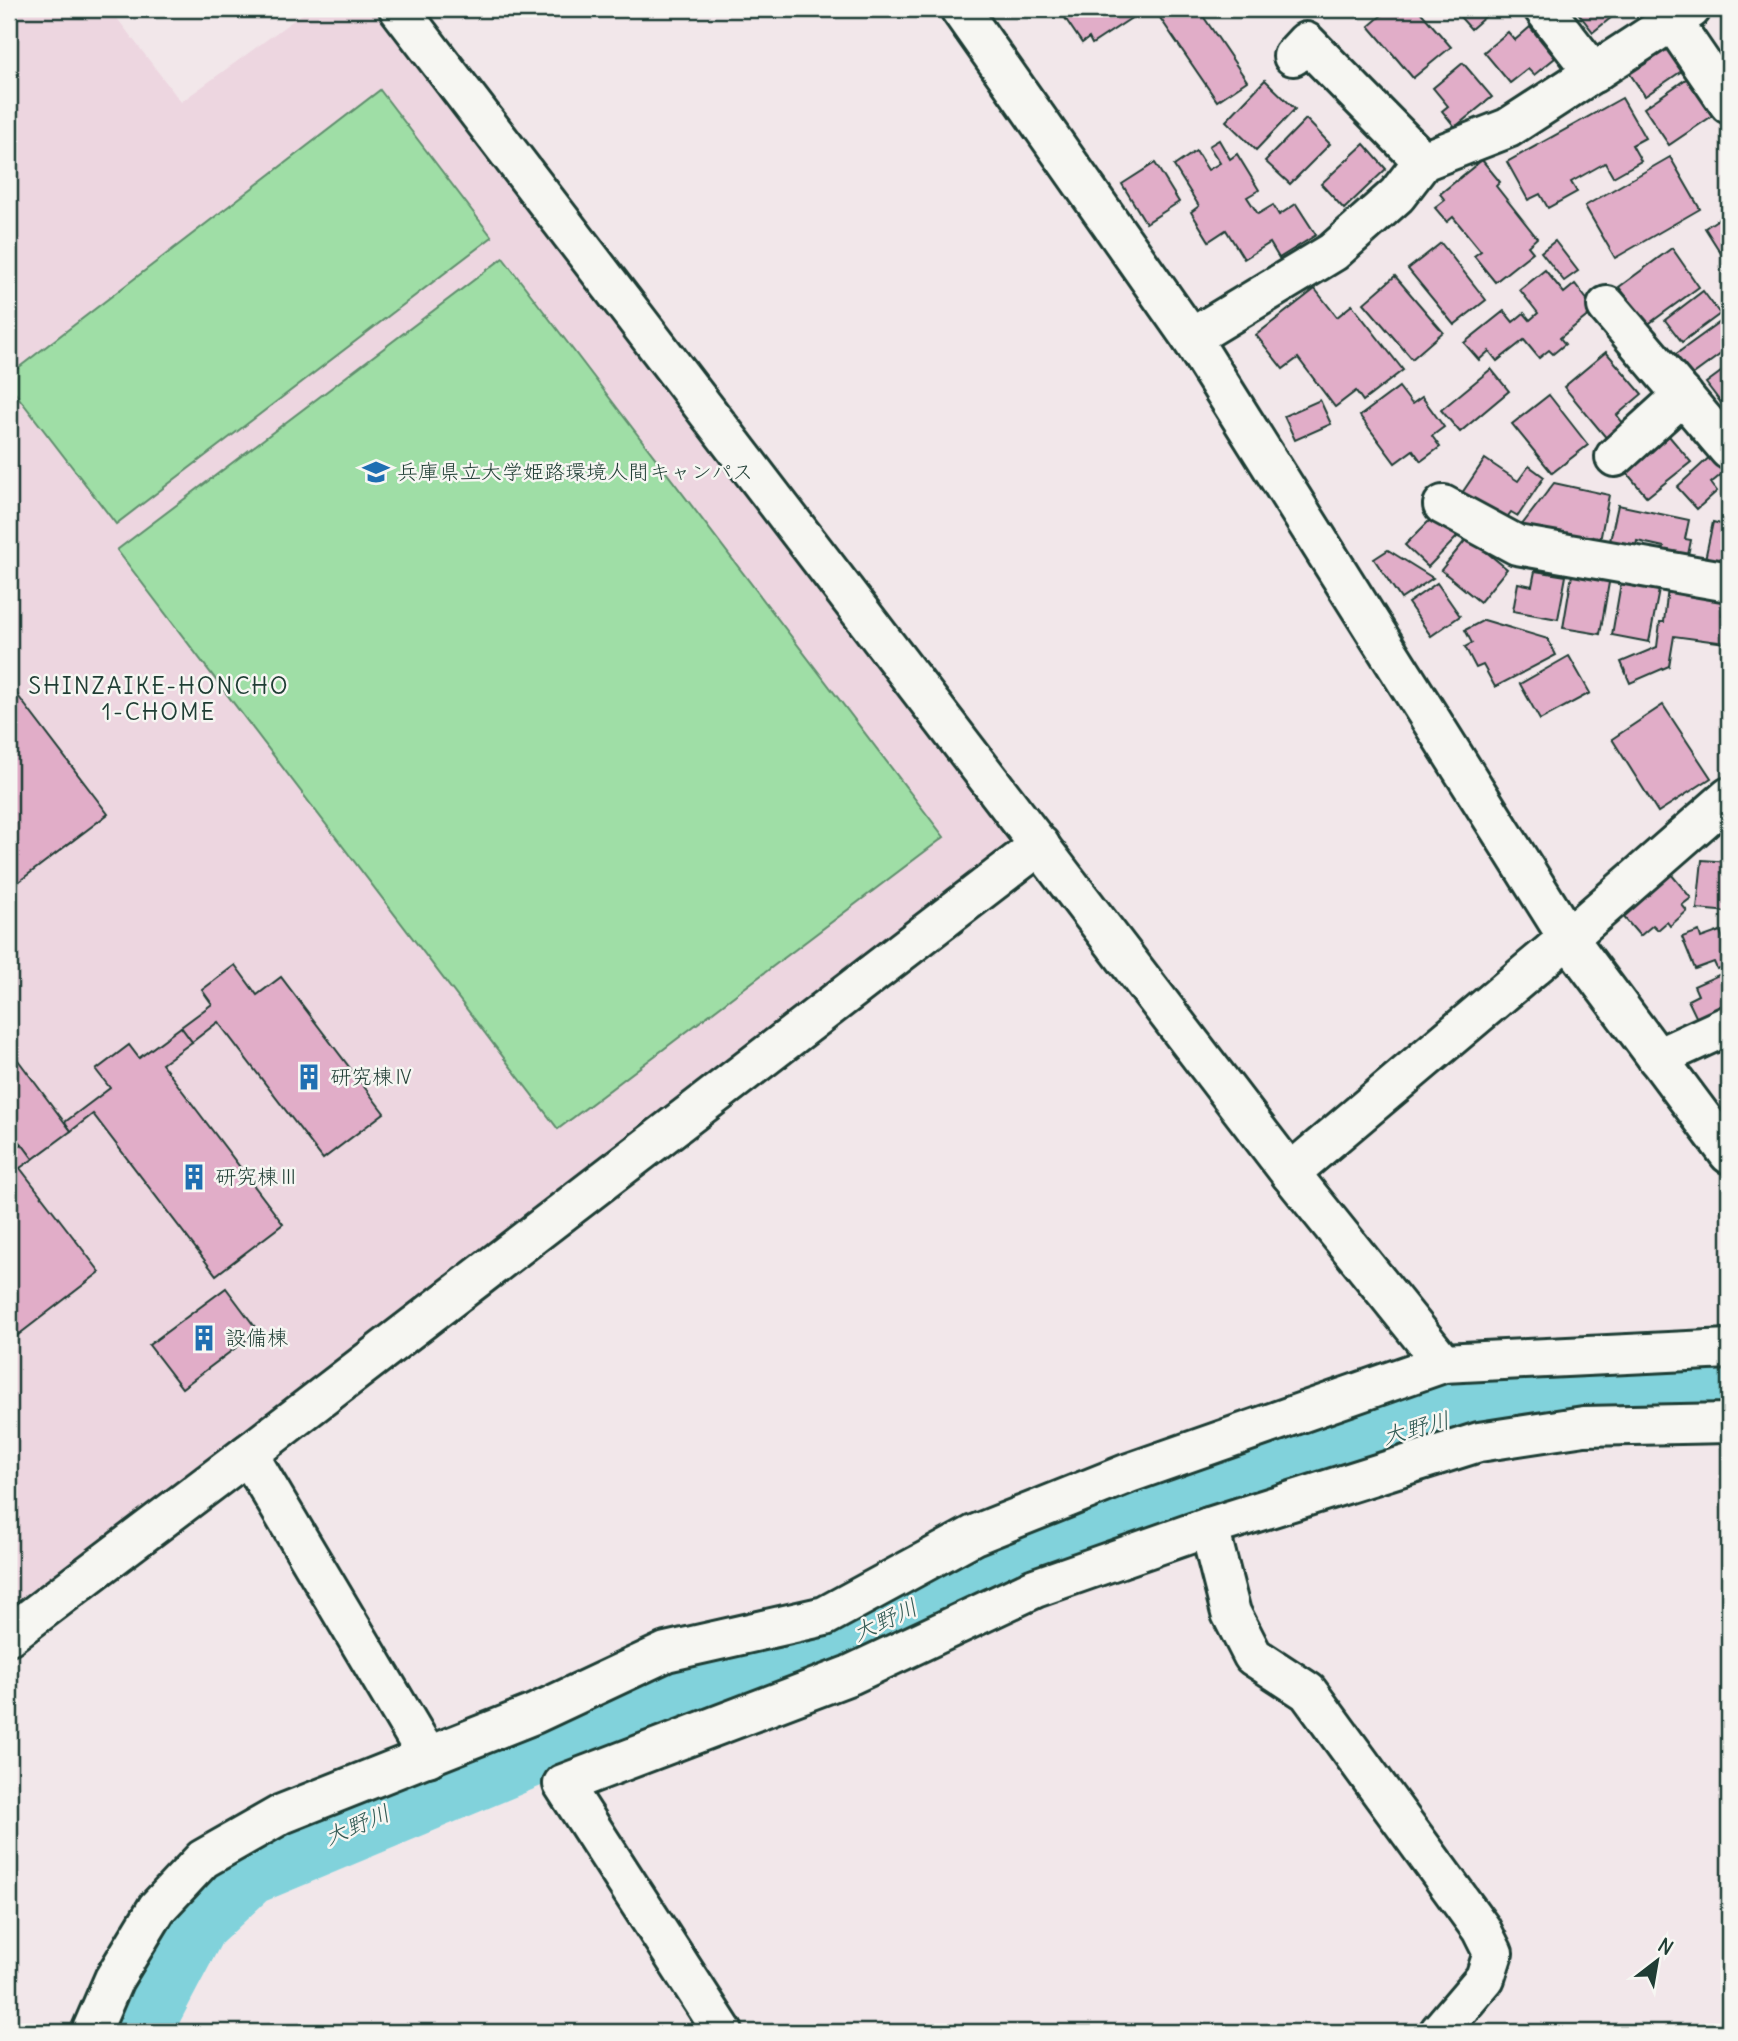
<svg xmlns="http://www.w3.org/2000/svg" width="1738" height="2041" font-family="Delius,'Klee One',sans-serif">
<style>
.built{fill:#edd6e0}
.green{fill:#9fdea6;stroke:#5f8e6d;stroke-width:2}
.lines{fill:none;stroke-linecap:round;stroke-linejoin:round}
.river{stroke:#81d2db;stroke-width:70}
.building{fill:#e1adc8;stroke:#1f3d34;stroke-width:2}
.street-casing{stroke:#1f3d34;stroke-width:44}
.secondary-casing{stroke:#1f3d34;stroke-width:44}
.street{stroke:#f6f6f2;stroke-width:38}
.secondary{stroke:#f6f6f2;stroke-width:38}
.labels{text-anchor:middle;stroke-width:5;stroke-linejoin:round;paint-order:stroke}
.poi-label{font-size:21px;fill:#1f3d34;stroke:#f6f6f2;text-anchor:start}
.neighbourhood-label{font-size:23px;letter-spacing:2px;fill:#1f3d34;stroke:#f6f6f2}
.water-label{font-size:23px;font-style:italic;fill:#335b55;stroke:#f6f6f2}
</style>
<rect width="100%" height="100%" fill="#f2e7ea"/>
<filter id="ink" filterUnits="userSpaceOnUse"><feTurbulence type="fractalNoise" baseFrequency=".0143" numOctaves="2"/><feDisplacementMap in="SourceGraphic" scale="14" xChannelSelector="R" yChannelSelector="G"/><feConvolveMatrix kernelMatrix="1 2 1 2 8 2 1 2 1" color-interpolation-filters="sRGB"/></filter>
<g filter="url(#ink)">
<path class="built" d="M9 9H110L181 102 309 9H393L1022 842 9 1623Z"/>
<g class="green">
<path d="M380 90 492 237 116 524 9 385V375Z"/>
<path d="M503 258 944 837 558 1129 117 550Z"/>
</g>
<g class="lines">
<path class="river" d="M135 2032 193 1922 247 1871 539 1749 828 1646 1140 1503 1546 1392 1729 1382"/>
</g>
<g class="building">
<path d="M1079 9H1145L1092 44 1089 38 1082 43 1065 18Z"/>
<path d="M1154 9H1207L1201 13 1247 81 1217 101Z"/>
<path d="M1389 9H1418L1451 47 1413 78 1369 26Z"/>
<path d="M1453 9H1494L1471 29Z"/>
<path d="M1575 9H1622L1593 32Z"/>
<path d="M1723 9H1729V32L1724 29 1729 21 1719 15Z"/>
<path d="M1530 27 1555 58 1534 75 1528 69 1510 83 1484 52 1508 32 1515 40Z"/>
<path d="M1669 43 1686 68 1645 96 1628 71Z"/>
<path d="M1463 63 1492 97 1455 127 1442 111 1448 106 1433 88Z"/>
<path d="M1692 75 1718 112 1669 145 1644 108Z"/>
<path d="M1265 80 1295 109 1256 150 1226 121Z"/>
<path d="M1622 98 1645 138 1632 145 1641 161 1613 177 1605 163 1571 182 1577 192 1548 208 1540 194 1528 200 1507 162Z"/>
<path d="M1306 119 1330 144 1290 184 1265 161Z"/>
<path d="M1219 140 1230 159 1237 154 1259 190 1247 197 1258 214 1273 205 1279 215 1296 204 1316 235 1279 258 1270 243 1244 259 1226 230 1209 241 1191 212 1199 206 1174 166 1196 151 1208 170 1220 163 1209 146Z"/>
<path d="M1364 144 1386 169 1344 209 1321 184Z"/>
<path d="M1670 157 1700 209 1615 258 1585 206Z"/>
<path d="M1482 160 1500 182 1496 186 1537 238 1528 246 1533 252 1495 282 1474 256 1481 251 1453 217 1447 222 1435 208 1445 200 1440 194Z"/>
<path d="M1155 163 1179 202 1146 223 1122 184Z"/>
<path d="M1729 212V266L1705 228Z"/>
<path d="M1555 241 1578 271 1564 281 1541 252Z"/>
<path d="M1441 243 1486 300 1454 325 1408 269Z"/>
<path d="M1672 248 1699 287 1647 325 1619 287Z"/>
<path d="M1545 270 1564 293 1575 284 1595 310 1560 338 1565 344 1553 354 1549 350 1539 358 1524 340 1497 361 1489 351 1479 360 1464 343 1504 311 1513 322 1524 313 1530 320 1538 313 1520 290Z"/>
<path d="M1395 276 1443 332 1412 359 1364 303Z"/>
<path d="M1315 289 1337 317 1352 305 1403 370 1363 401 1356 391 1335 407 1298 358 1283 369 1256 335Z"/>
<path d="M1703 291 1720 314 1682 342 1665 320Z"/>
<path d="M1723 320 1729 328V348L1688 378 1672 357Z"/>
<path d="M1606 352 1642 394 1617 415 1625 426 1608 440 1564 387Z"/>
<path d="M1729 366V405L1725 408 1706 383Z"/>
<path d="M1491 369 1509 391 1460 432 1441 410Z"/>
<path d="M1399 387 1412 404 1422 397 1444 427 1432 436 1440 447 1421 461 1413 450 1395 463 1360 416Z"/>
<path d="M1549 395 1588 445 1552 473 1512 424Z"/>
<path d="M1320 400 1331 424 1295 440 1284 416Z"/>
<path d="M1669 436 1691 462 1647 497 1621 466 1640 450 1646 456Z"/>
<path d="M1714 453 1728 469 1711 483 1717 491 1697 509 1677 487Z"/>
<path d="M1485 459 1518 481 1529 466 1544 477 1518 516 1511 512 1502 524 1460 496Z"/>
<path d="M1554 483 1609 495 1600 541 1521 526Z"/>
<path d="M1618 505 1689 520 1685 539 1691 540 1687 560 1662 555 1664 547 1637 541 1636 546 1610 541Z"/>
<path d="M1431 519 1460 534 1428 567 1405 545Z"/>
<path d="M1713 522 1729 526V569L1704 564Z"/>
<path d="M1468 537 1507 569 1480 602 1441 570Z"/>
<path d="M1388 550 1433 578 1401 599 1374 559Z"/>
<path d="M1573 569 1610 577 1600 634 1563 628Z"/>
<path d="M1535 571 1566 576 1558 619 1513 611 1518 583 1532 586Z"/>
<path d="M1437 583 1460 616 1431 636 1408 603Z"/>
<path d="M1621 583 1659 590 1649 642 1612 635Z"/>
<path d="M1668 588 1725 596 1722 615 1729 616 1726 643 1674 636 1669 666 1630 683 1621 662 1657 647 1660 622H1664Z"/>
<path d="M1484 620 1548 639 1556 655 1495 687 1483 665 1476 668 1465 647 1472 643 1465 630Z"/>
<path d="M1569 656 1590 693 1540 720 1520 684Z"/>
<path d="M9 684 108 814 9 889Z"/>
<path d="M1663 705 1711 778 1658 812 1612 739Z"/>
<path d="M1702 860 1729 862V912L1697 909Z"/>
<path d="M1671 874 1691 898 1682 905 1687 911 1670 926 1667 922 1658 930 1653 925 1640 936 1622 915Z"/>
<path d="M1699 931 1701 938 1720 931 1724 941 1729 938V965L1717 969 1714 962 1695 969 1682 937Z"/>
<path d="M235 965 257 995 281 977 384 1113 323 1159 218 1022 192 1042 181 1027 212 1004 202 990Z"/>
<path d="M1723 973 1729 987V1011L1700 1025 1688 1000 1698 995 1694 986Z"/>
<path d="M181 1027 192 1042 162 1064 283 1224 216 1275 93 1114 71 1131 65 1122 110 1088 96 1070 129 1045 139 1058Z"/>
<path d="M9 1048 71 1131 33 1159 9 1127Z"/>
<path d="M22 1144 33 1159 20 1168 100 1272 9 1342V1154Z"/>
<path d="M226 1288 258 1331 182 1388 149 1345Z"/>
</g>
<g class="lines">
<g class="street-casing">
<g id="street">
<path d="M399 9 1290 1173 1443 1363"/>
<path d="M1544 9 1594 73"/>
<path d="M1664 9 1729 104"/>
<path d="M1691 9 1508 128 1423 161 1397 195 1333 252 1191 338 1568 938 1729 1154"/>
<path d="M1293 56 1306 42 1423 161"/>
<path d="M1607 306 1729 450"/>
<path d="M1615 457 1683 395"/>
<path d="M1443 505 1517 545 1729 582"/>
<path d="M1657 1058 1729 1025"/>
<path d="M1290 1173 1568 938 1729 797"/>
<path d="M248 1454 428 1757"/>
<path d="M1209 1527 1231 1613 1253 1656 1308 1692 1481 1929 1493 1953 1485 1978 1439 2032"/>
<path d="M9 1635 248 1454 1040 845"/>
<path d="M91 2032 114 1979 157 1908 203 1859 282 1814 534 1714 666 1652 825 1616 974 1535 1129 1473 1443 1363 1729 1349"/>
<path d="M723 2032 563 1784 850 1675 1035 1588 1209 1527 1479 1442 1584 1426 1729 1423"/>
</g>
</g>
<g class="secondary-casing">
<path id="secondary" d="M960 9 1191 338"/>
</g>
<use href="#street" class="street"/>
<use href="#secondary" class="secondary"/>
</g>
</g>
<defs>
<g id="university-bare" transform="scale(2.1)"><path d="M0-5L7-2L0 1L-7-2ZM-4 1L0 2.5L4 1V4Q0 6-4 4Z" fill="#1f6fb2" stroke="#f6f6f2" stroke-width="2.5" paint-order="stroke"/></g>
<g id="building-bare" transform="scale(2.1)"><path d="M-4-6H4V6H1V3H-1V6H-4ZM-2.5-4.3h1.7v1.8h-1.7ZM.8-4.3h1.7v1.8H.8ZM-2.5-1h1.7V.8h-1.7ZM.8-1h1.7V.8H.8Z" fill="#1f6fb2" stroke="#f6f6f2" stroke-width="2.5" paint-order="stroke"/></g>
</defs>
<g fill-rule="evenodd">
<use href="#university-bare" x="376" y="472"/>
<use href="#building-bare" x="309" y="1077"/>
<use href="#building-bare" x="194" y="1177"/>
<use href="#building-bare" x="204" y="1338"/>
</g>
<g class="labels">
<g class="poi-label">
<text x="397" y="479">兵庫県立大学姫路環境人間キャンパス</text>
<text x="330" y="1084">研究棟Ⅳ</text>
<text x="215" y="1184">研究棟Ⅲ</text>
<text x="225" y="1345">設備棟</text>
</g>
<g class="neighbourhood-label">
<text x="159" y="694">SHINZAIKE-HONCHO<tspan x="159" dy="26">1-CHOME</tspan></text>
</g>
<g class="water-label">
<text transform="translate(1416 1428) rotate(-15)" y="8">大野川</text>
<text transform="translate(885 1620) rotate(-25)" y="8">大野川</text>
<text transform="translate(357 1825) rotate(-23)" y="8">大野川</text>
</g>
</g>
<rect width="1738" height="2041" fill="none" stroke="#f6f6f2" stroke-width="35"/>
<rect x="18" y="18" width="1703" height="2006" fill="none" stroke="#1f3d34" stroke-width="2.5" filter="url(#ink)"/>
<g transform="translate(1657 1961) rotate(31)" stroke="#f6f6f2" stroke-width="5" paint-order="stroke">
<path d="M0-5L12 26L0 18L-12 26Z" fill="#1f3d34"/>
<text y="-10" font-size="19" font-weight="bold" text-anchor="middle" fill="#1f3d34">N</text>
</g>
</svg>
